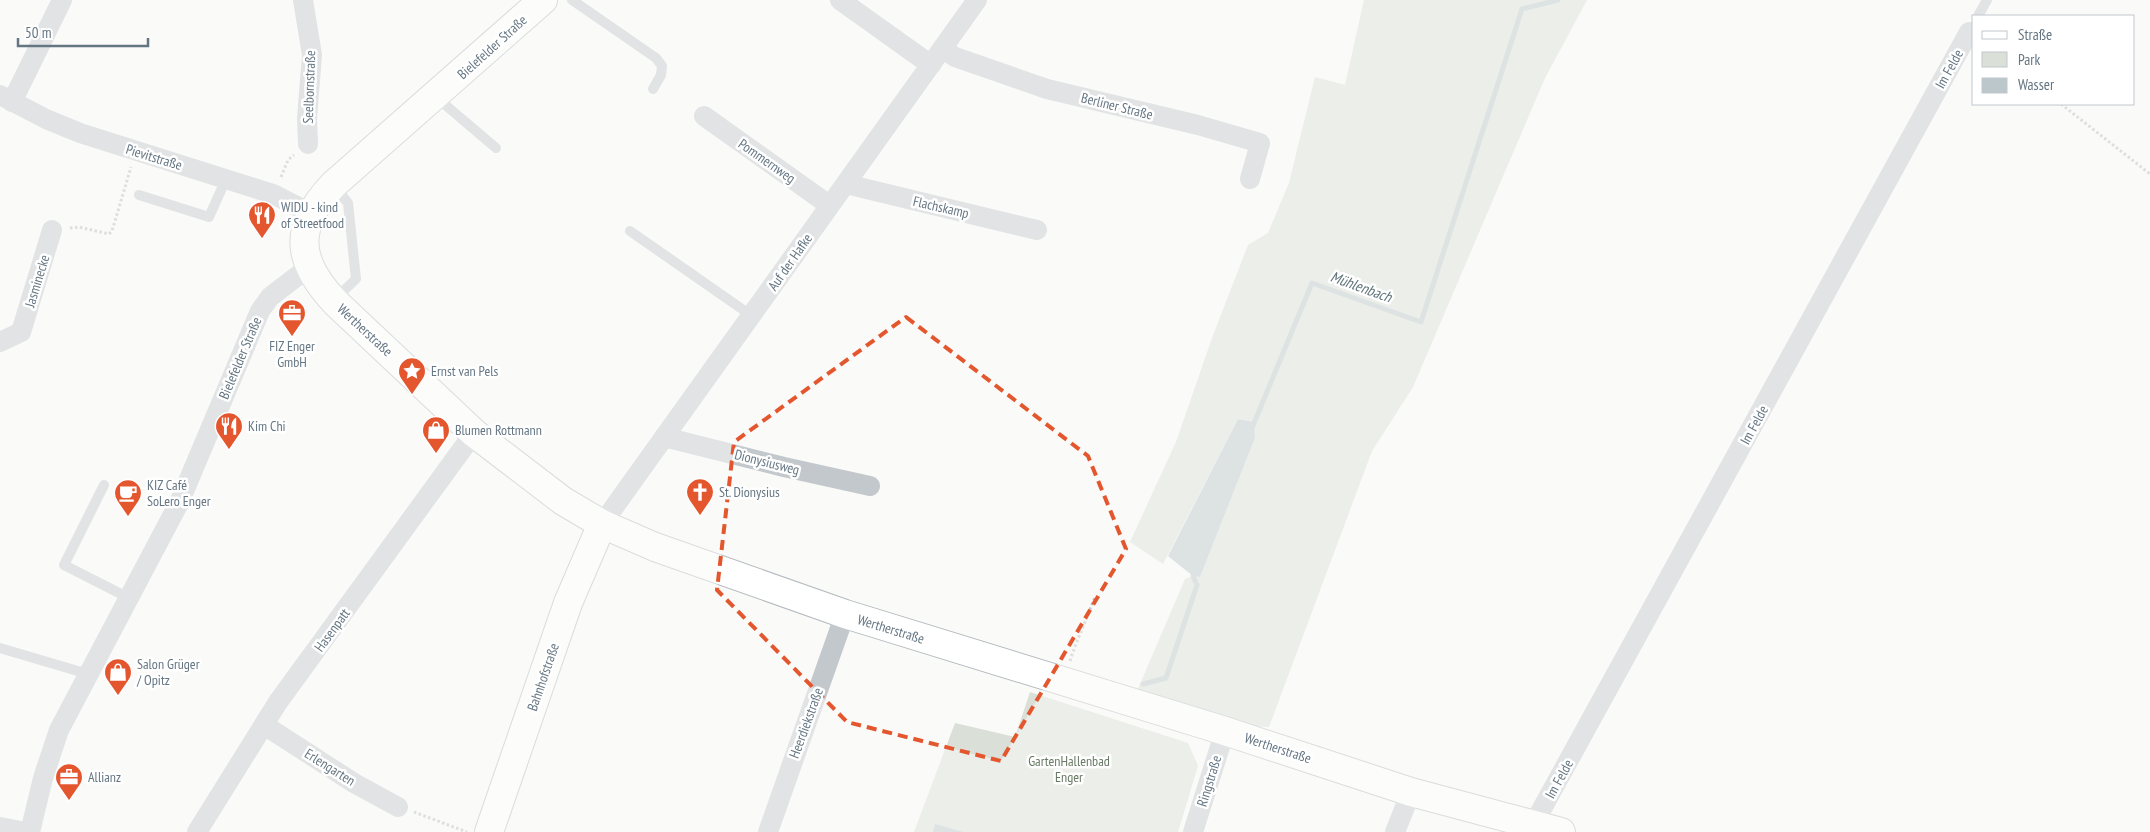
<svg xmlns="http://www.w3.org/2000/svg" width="2150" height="832" font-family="'PT Sans Narrow',sans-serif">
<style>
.green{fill:#dadfd7}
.water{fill:#bbc7cb}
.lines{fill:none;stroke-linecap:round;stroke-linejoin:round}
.stream{stroke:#bbc7cb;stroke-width:5}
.secondary-casing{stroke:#b3babf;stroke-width:30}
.path{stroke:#bbbfc2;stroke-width:3;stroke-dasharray:2.5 2.5;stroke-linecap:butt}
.lane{stroke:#c3c8cc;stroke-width:10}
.street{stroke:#c3c8cc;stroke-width:20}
.secondary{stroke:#fff;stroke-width:28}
.marked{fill:none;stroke:#e4572e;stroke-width:4;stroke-dasharray:10 6;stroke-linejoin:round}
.labels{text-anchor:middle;stroke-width:5;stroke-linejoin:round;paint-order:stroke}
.street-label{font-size:14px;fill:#657683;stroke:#fff}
.poi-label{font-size:14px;fill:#657683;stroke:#fff;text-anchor:start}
.park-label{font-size:14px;fill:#687a64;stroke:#fff}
.water-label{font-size:15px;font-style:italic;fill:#60757c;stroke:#fff}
</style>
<rect width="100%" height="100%" fill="#fafaf8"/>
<g class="green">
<path d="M1364 0H1587L1545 78 1413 387 1372 451 1269 727 1241 726 1137 691 1185 579 1193 576 1200 577 1255 438 1254 422 1238 419 1163 564 1130 542 1176 442 1212 338 1248 245 1268 233 1289 183 1315 77 1345 85Z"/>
<path d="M1030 692 1188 743 1198 766 1178 832H914L955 723 1015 737Z"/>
</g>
<g class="water">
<path d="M1238 419 1254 422 1255 438 1200 577 1193 576 1168 556Z"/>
<path d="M935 824 963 832H933Z"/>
</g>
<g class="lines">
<g class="stream">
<path d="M1252 428 1312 283 1421 322 1522 9 1558 0"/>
<path d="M1143 684 1166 678 1197 585 1193 576 1195 571"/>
</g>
<g class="secondary-casing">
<g id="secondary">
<path d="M543 0 333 185C292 228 297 262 336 303L474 433 563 501 602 524 655 547 845 614 1225 731 1411 792 1561 832"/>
<path d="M489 832 568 603 602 524"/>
</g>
</g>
<g class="path">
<path d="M2061 104 2150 174"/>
<path d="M281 177 288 160 294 155"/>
<path d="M70 228 79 227 109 234 112 231 131 167"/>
<path d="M1070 661C1077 639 1087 619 1095 597"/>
<path d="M414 812 467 832"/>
</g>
<g class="lane">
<path d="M572 0 656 58 662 66 661 75 653 89"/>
<path d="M1978 16 1987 0"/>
<path d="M436 97 496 148"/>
<path d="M334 186 348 203 356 279 334 300"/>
<path d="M139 195 209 217 226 179"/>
<path d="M630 231 752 316"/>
<path d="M104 485 64 565 129 598"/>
<path d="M0 648 88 674"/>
</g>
<g class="street">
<path d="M303 0 312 55 307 118 308 144"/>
<path d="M840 0 931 65"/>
<path d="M943 49 955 57 1047 89 1198 125 1260 143 1250 179"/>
<path d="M0 95 46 119 80 133 273 194 310 213"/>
<path d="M12 102 62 0"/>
<path d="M704 116 829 205"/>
<path d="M846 184 1037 230"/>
<path d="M0 342 21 332 52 230"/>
<path d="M664 437 784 467 870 486"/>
<path d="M602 524 977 0"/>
<path d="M264 725 354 783 398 807"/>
<path d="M1533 825 1969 32"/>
<path d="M0 827 26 832"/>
<path d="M30 832 43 778 59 730 179 503 260 311 270 297 309 267"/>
<path d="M197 832 278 702 474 433"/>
<path d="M768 832 845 614"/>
<path d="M1193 832 1225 731"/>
<path d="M1395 832 1411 792"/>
</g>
<use href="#secondary" class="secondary"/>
</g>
<path d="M0 0H2150V832H0ZM906 317 1088 456 1126 549 1001 761 847 722 717 590 734 442Z" fill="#fafaf8" fill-opacity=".55" fill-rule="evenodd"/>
<path class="marked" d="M906 317 1088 456 1126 549 1001 761 847 722 717 590 734 442Z"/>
<defs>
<g id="restaurant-pin" transform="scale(1.4375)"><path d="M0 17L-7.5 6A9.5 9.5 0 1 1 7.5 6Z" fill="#e4572e" stroke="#fff"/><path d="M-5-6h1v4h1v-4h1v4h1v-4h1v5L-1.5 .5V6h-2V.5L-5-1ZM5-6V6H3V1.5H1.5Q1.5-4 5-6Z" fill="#fff"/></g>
<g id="office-pin" transform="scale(1.4375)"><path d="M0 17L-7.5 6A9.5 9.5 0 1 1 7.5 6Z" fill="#e4572e" stroke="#fff"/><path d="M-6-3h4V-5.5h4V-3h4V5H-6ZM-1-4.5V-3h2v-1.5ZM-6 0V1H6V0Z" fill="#fff"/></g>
<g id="sight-pin" transform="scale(1.4375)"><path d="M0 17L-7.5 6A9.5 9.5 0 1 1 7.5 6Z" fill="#e4572e" stroke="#fff"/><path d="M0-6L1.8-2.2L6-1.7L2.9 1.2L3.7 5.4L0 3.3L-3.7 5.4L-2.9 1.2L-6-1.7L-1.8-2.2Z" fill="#fff"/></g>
<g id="shop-pin" transform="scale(1.4375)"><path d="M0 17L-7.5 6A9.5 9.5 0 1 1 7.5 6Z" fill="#e4572e" stroke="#fff"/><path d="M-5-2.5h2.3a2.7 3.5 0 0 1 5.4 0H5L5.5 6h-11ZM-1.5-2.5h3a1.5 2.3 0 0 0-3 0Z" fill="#fff"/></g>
<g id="church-pin" transform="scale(1.4375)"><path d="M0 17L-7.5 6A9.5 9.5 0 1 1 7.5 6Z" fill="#e4572e" stroke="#fff"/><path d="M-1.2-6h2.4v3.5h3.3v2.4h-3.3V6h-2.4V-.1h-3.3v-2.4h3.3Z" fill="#fff"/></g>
<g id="cafe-pin" transform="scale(1.4375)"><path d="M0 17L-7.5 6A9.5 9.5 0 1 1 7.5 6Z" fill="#e4572e" stroke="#fff"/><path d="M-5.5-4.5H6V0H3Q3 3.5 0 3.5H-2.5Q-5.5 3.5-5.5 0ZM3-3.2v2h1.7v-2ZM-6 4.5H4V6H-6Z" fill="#fff"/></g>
</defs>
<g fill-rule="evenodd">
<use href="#restaurant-pin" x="262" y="215"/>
<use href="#office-pin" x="292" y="313"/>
<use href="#sight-pin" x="412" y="371"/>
<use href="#restaurant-pin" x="229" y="426"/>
<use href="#shop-pin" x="436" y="430"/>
<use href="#church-pin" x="700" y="492"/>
<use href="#cafe-pin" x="128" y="493"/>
<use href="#shop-pin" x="118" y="672"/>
<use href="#office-pin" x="69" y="777"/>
</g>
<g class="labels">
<g class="street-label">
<text transform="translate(492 47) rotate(-42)" y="5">Bielefelder Straße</text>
<text transform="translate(1949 69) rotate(-61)" y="5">Im Felde</text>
<text transform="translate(309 87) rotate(-88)" y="5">Seelbornstraße</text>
<text transform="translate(1117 106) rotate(14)" y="5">Berliner Straße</text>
<text transform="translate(154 157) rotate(17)" y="5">Pievitstraße</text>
<text transform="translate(767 161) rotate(35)" y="5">Pommernweg</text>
<text transform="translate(941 207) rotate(13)" y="5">Flachskamp</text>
<text transform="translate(790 262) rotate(-55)" y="5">Auf der Hafke</text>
<text transform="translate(37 281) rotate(-73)" y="5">Jasminecke</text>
<text transform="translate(365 330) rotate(43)" y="5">Wertherstraße</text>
<text transform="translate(240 358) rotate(-67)" y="5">Bielefelder Straße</text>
<text transform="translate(1754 425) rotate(-61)" y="5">Im Felde</text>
<text transform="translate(767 462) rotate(14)" y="5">Dionysiusweg</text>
<text transform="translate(891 629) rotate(17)" y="5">Wertherstraße</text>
<text transform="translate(332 630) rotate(-54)" y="5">Hasenpatt</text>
<text transform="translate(543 677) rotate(-71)" y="5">Bahnhofstraße</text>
<text transform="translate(806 723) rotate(-70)" y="5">Heerdiekstraße</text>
<text transform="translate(1278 748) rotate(18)" y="5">Wertherstraße</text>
<text transform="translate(330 767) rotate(32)" y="5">Erlengarten</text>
<text transform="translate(1559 779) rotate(-61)" y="5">Im Felde</text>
<text transform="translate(1209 781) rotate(-73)" y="5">Ringstraße</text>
</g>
<g class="poi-label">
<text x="281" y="212">WIDU - kind<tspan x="281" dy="16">of Streetfood</tspan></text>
<text x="292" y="351" text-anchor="middle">FIZ Enger<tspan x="292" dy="16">GmbH</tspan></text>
<text x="431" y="376">Ernst van Pels</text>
<text x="248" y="431">Kim Chi</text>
<text x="455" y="435">Blumen Rottmann</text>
<text x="147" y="490">KIZ Café<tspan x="147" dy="16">SoLero Enger</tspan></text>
<text x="719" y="497">St. Dionysius</text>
<text x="137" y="669">Salon Grüger<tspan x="137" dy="16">/ Opitz</tspan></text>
<text x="88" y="782">Allianz</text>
</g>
<g class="park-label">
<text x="1069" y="766">GartenHallenbad<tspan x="1069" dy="16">Enger</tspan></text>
</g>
<g class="water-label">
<text transform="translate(1361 287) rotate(20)" y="5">Mühlenbach</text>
</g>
</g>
<rect x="1972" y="15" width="162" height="90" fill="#ffffff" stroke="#c1c8cd"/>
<rect x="1982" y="31" width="25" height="8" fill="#ffffff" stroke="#c1c8cd"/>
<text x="2018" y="40" font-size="15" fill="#657683">Straße</text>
<rect x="1982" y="52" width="25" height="15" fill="#dadfd7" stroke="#c1c8cd"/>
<text x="2018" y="65" font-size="15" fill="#657683">Park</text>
<rect x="1982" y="78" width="25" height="15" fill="#bbc7cb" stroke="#c1c8cd"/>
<text x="2018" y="90" font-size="15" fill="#657683">Wasser</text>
<path d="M18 38v8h130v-8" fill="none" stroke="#657683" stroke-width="2.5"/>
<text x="25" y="38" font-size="15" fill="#657683" stroke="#ffffff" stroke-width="4" paint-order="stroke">50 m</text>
</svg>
